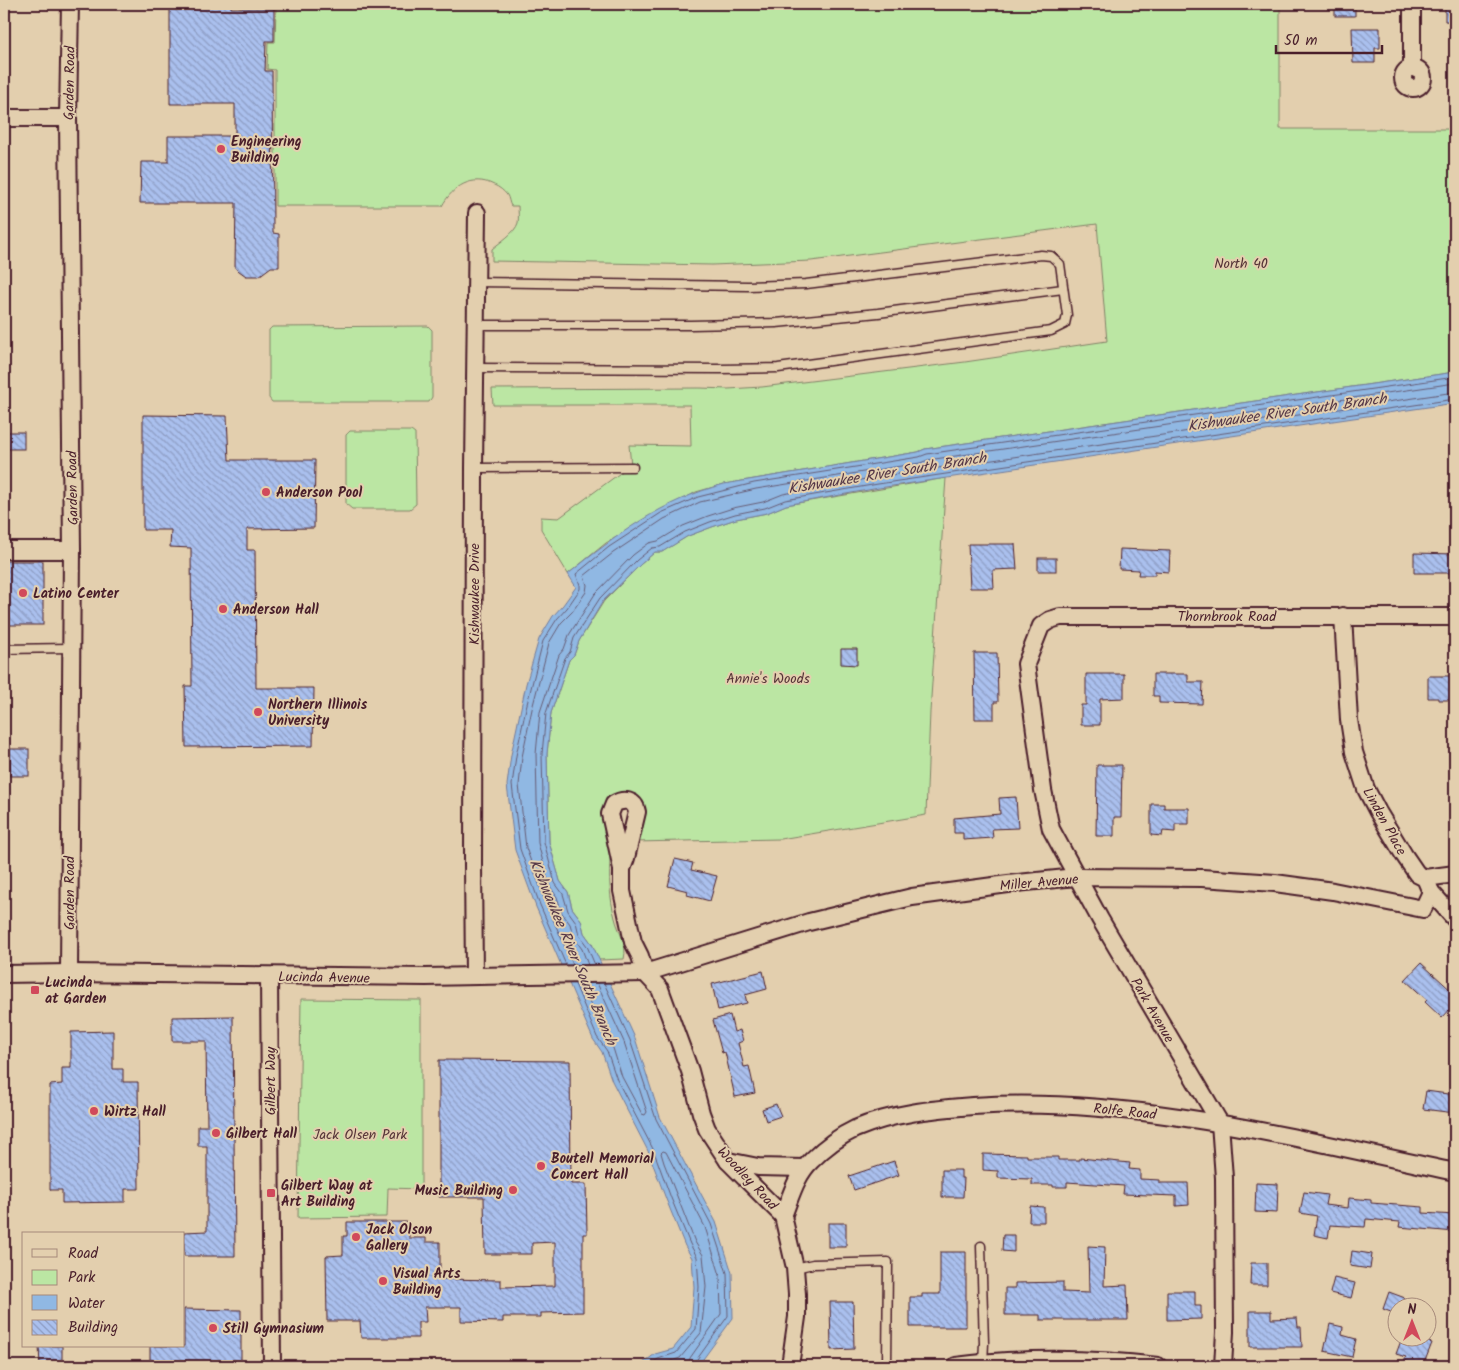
<svg xmlns="http://www.w3.org/2000/svg" width="1459" height="1370" font-family="Kalam,sans-serif">
<style>
.green{fill:#bbe6a3;stroke:#828267}
.water{fill:#90b8e3;stroke:#747b99}
.lines{fill:none;stroke-linecap:round;stroke-linejoin:round}
.shore{stroke:#665c75;stroke-width:1}
.building{fill:url(#building-back-hatch);stroke:#4a1f2b}
.lane-casing{stroke:#4a1f2b;stroke-width:11}
.street-casing{stroke:#4a1f2b;stroke-width:20}
.lane{stroke:#e3cfae;stroke-width:8}
.street{stroke:#e3cfae;stroke-width:16}
.poi-dot{fill:#d1495b;stroke:#e3cfae;stroke-width:2}
.labels{text-anchor:middle;stroke-width:4;stroke-linejoin:round;paint-order:stroke}
.street-label{font-size:14px;fill:#4a1f2b;stroke:#e3cfae}
.poi-label{font-size:14px;font-weight:bold;fill:#4a1f2b;stroke:#e3cfae;text-anchor:start}
.park-label{font-size:14px;fill:#553337;stroke:#e3cfae}
.water-label{font-size:15px;font-style:italic;fill:#543647;stroke:#e3cfae}
</style>
<defs>
<pattern id="building-back-hatch" width="6" height="6" patternUnits="userSpaceOnUse" patternTransform="scale(1.25)"><rect width="6" height="6" fill="#aac0ee"/><path d="M-1 5l2 2M0 0l6 6M5-1l2 2" fill="none" stroke="#8c9bc1"/></pattern>
</defs>
<rect width="100%" height="100%" fill="#e3cfae"/>
<filter id="ink" filterUnits="userSpaceOnUse"><feTurbulence type="fractalNoise" baseFrequency=".02" numOctaves="2"/><feDisplacementMap in="SourceGraphic" scale="10" xChannelSelector="R" yChannelSelector="G"/><feConvolveMatrix kernelMatrix="1 2 1 2 8 2 1 2 1" color-interpolation-filters="sRGB"/></filter>
<g filter="url(#ink)">
<g class="green">
<path d="M265 4H1280V129H1455V372L925 449 918 452 724 484 696 492 606 543 568 574 541 529V517L559 518 631 465 629 445 691 446 690 405H493L492 389 700 388 728 389 762 387 965 362 1107 341 1097 224 811 261 712 265 492 261V249C500 242 515 233 518 223 519 218 518 211 518 206H511C509 203 509 198 507 195 504 191 499 187 494 185 472 174 453 186 442 206H275V70L267 69 268 42H275L276 7 265 6Z"/>
<path d="M428 326 432 330V397L429 402H272L269 398V330L272 327Z"/>
<path d="M350 431H411L415 434 416 504 410 509H352L346 504V435Z"/>
<path d="M946 478 930 712 926 815 780 839 634 842 640 825 619 793C612 834 604 878 615 918 618 931 628 945 624 959L599 960 592 944 584 933 581 920 572 908 568 892 560 881 549 842 547 754 551 713 569 660 574 655 579 641 604 601 641 564 655 552H662L688 536 712 527 736 519 767 513 786 505Z"/>
<path d="M301 999 421 1000V1189L388 1188 387 1217 298 1218Z"/>
</g>
<path class="water" d="M1455 372V403L879 488 786 505 767 513 736 519 712 527 688 536 662 552H655L641 564 603 601 579 641 574 655 569 660 551 713 547 754 549 842 560 881 568 892 572 908 581 920 584 933 592 944 635 1038 660 1117 716 1222 732 1273 733 1318 698 1366H639L655 1354 673 1349 691 1327 694 1287 692 1258 685 1246 666 1199 648 1151 612 1081 602 1052 593 1039 536 907 515 850 507 785 511 755 526 684 539 639 553 616 563 605 576 587 568 574C618 534 661 501 724 484L918 452 925 449Z"/>
<g class="lines">
<g class="shore">
<path d="M566 965 540 905 520 849 512 785 516 756 526 708 543 641 557 619 567 608 580 589V585L576 574 609 547 661 513 698 497 754 483 919 457 927 454 1455 377"/>
<path d="M573 965 546 903 526 848 519 785 522 757 532 709 549 643 561 623 572 612 586 592 587 585 584 576 613 553 664 519 700 502 756 489 920 463 928 460 1455 383"/>
<path d="M588 965 582 949 574 938 570 924 562 913 557 897 549 885 538 843 536 754 540 712 559 655 564 649 569 635 595 594 633 555 649 543 658 541 683 526 708 516 733 508 763 502 783 494 877 477 1455 392"/>
<path d="M595 965 587 946 579 935 576 922 568 911 563 894 555 883 544 842 542 754 546 713 565 658 570 652 574 638 600 598 637 560 652 548 660 547 685 532 710 522 735 514 765 508 785 500 878 484 1455 399"/>
<path d="M604 983 630 1040 656 1119 711 1224 727 1273 728 1316 695 1362 694 1366"/>
<path d="M575 984 597 1037 607 1051 617 1080 653 1149 671 1198 690 1244 697 1257 699 1287 696 1329 676 1353 658 1359 648 1366"/>
<path d="M582 984 603 1034 613 1048 622 1077 642 1114 645 1115 647 1112 624 1042 597 983"/>
<path d="M658 1366 680 1358 701 1333 706 1287 703 1255 695 1242 664 1163 661 1153 663 1151 666 1152 705 1227 720 1275 721 1314 690 1358 688 1366"/>
</g>
</g>
<g class="building">
<path d="M170 4H231V8H274V41H266L265 71H272L273 233 279 234V267H271L259 276H246L235 268 236 203H140L141 162H168V136H235V104H170Z"/>
<rect x="1335" y="4" width="20" height="12"/>
<path d="M1445 4H1455V22L1445 21Z"/>
<path d="M1352 28H1380V48H1375V63H1353Z"/>
<path d="M143 415 227 416 229 460H315L314 528 247 529V550H255L256 688H314L313 746 186 747 185 686H192L191 548 170 547 171 530H143Z"/>
<rect x="4" y="432" width="20" height="17"/>
<path d="M968 544H1015L1017 569 993 570 994 588H970Z"/>
<path d="M1120 549 1170 551 1169 572 1155 571V575H1138L1139 570 1119 569Z"/>
<path d="M1414 553 1455 554V573H1414Z"/>
<rect x="1038" y="558" width="18" height="13"/>
<rect x="4" y="561" width="39" height="64"/>
<path d="M841 649H857V665L841 664Z"/>
<path d="M974 653H997L998 702H994V719H975Z"/>
<path d="M1086 674H1124V698L1100 699V725H1081V705H1086Z"/>
<path d="M1153 674H1188V682H1203L1202 704 1159 703V696H1153Z"/>
<path d="M1428 676H1455V700H1438V698H1428Z"/>
<rect x="10" y="749" width="19" height="27"/>
<path d="M1097 765H1122L1121 817H1114V836H1096Z"/>
<path d="M1016 797 1018 828 992 829 993 838 963 840V833H954V818L1000 814 999 798Z"/>
<path d="M1151 804H1164V808H1189V824H1175V832L1163 831 1162 836 1151 835Z"/>
<path d="M675 859 693 863 691 870 717 876 710 901 687 895 688 891 668 886Z"/>
<path d="M1421 963 1455 994V1004L1442 1018 1425 1002 1427 1000 1405 980Z"/>
<path d="M763 971 767 989 745 995 747 1003 718 1010 712 984Z"/>
<path d="M730 1015 734 1032 740 1030 743 1041 738 1043 744 1067 749 1066 755 1093 735 1097 725 1052 722 1053 713 1020Z"/>
<path d="M233 1016 235 1256H184V1232L207 1231V1146H198V1126H207L206 1041H172V1017Z"/>
<path d="M113 1031V1069H123V1082H138L139 1189H125V1202L62 1203V1190H50V1085L62 1084V1068H71V1032Z"/>
<path d="M439 1060 570 1061 571 1184H586L587 1234H583V1312L541 1313V1317H503V1322L461 1321V1307H425L426 1322H418V1338H361L360 1321H327L326 1256 343 1255V1236H347V1222H409V1238H426V1242H440V1279L501 1280V1287L555 1286V1242L532 1243V1254H485L484 1197H439Z"/>
<path d="M1426 1091 1455 1095V1113L1423 1109Z"/>
<path d="M776 1104 781 1116 766 1121 762 1109Z"/>
<path d="M983 1154 1027 1155V1157H1058V1160H1080V1158L1130 1163 1129 1169 1140 1170V1179L1160 1180V1183H1188L1189 1205 1176 1206V1196L1123 1194 1124 1186 1067 1182V1187H1053V1185H1032V1179L998 1178V1171L983 1170Z"/>
<path d="M894 1161 899 1175 854 1190 849 1176Z"/>
<path d="M942 1170H961V1178H964L963 1197H942Z"/>
<path d="M1256 1183 1278 1184 1277 1213 1255 1212Z"/>
<path d="M1304 1192 1327 1195 1325 1205 1348 1208 1349 1198 1371 1200V1203L1423 1207V1213L1455 1215V1232L1399 1227 1400 1222 1366 1219 1365 1227 1330 1225 1328 1238 1314 1235 1317 1216 1300 1213Z"/>
<path d="M1030 1206 1044 1207V1222H1029Z"/>
<rect x="828" y="1223" width="18" height="24"/>
<path d="M1003 1235H1014V1252L1002 1251Z"/>
<path d="M1088 1246 1105 1247 1104 1286 1127 1285 1128 1320H1040V1315H1005V1288H1015V1283L1063 1282V1292L1089 1293Z"/>
<path d="M1352 1251 1372 1254 1370 1269 1350 1266Z"/>
<path d="M940 1252H966V1327H910V1297H922V1294H940Z"/>
<path d="M1251 1263H1267V1285H1250Z"/>
<path d="M1334 1278 1355 1283 1351 1298 1330 1293Z"/>
<path d="M1167 1291H1195V1306H1201V1319L1167 1320Z"/>
<path d="M1389 1292 1405 1298 1402 1308H1396V1314L1383 1309Z"/>
<path d="M830 1302H853L854 1349 831 1350Z"/>
<path d="M184 1309 241 1310V1366H150V1346H184Z"/>
<path d="M1250 1311H1271V1319L1297 1318 1298 1327H1301L1302 1347H1250Z"/>
<path d="M1330 1324 1343 1327 1342 1335 1356 1339 1352 1357 1324 1351Z"/>
<path d="M1402 1338H1415L1432 1343 1423 1366 1404 1360 1406 1357 1396 1354Z"/>
<path d="M39 1346H62V1366H40Z"/>
</g>
<g class="lines">
<g class="lane-casing">
<g id="lane">
<path d="M475 325H691L776 323 878 313 1063 289"/>
<path d="M475 368 720 369 778 368 1051 331 1065 324 1067 315 1060 264 1051 256 1041 255 806 284 748 286 475 282"/>
<path d="M474 468 633 467"/>
<path d="M4 649 71 648"/>
<path d="M981 1246 984 1343 983 1363"/>
<path d="M795 1268 813 1264 888 1262 887 1366"/>
</g>
</g>
<g class="street-casing">
<g id="street">
<path d="M1412 68V4"/>
<circle cx="1413" cy="78" r="10"/>
<path d="M4 118H68"/>
<path d="M4 550H72"/>
<path d="M1343 616 1349 720 1354 752 1366 789 1378 812 1404 855 1417 874 1425 878 1431 892 1455 919"/>
<path d="M622 869 626 858 637 812C635 800 624 798 614 804L610 814 622 869V891L633 942 640 956 645 973 660 989 690 1071 701 1113 707 1129 728 1161 783 1216 795 1268 797 1294V1317L790 1366"/>
<path d="M1425 878 1455 874"/>
<path d="M69 973 72 550 68 118 70 4"/>
<path d="M4 974 69 973 426 977 645 973 809 922 912 897 1008 884 1076 877 1202 878 1275 883 1333 891 1423 909 1431 892"/>
<path d="M269 976 272 1366"/>
<path d="M474 976 473 865 474 468 477 213"/>
<path d="M728 1161 758 1167 804 1168"/>
<path d="M783 1216C791 1196 796 1175 812 1160 824 1148 840 1136 855 1129 892 1113 934 1109 973 1106 1136 1096 1297 1139 1455 1172"/>
<path d="M956 1366C1024 1357 1090 1358 1158 1366"/>
<path d="M1223 1366 1225 1332 1224 1178 1220 1123 1100 919 1051 829 1043 790 1026 664 1041 626 1050 620 1060 617H1455"/>
</g>
</g>
<use href="#lane" class="lane"/>
<use href="#street" class="street"/>
</g>
</g>
<g class="poi-dot">
<circle cx="221" cy="149" r="5"/>
<circle cx="266" cy="492" r="5"/>
<circle cx="23" cy="593" r="5"/>
<circle cx="223" cy="609" r="5"/>
<circle cx="258" cy="712" r="5"/>
<rect x="30" y="985" width="10" height="10" rx="2.5"/>
<circle cx="94" cy="1111" r="5"/>
<circle cx="216" cy="1133" r="5"/>
<circle cx="541" cy="1166" r="5"/>
<circle cx="513" cy="1190" r="5"/>
<rect x="266" y="1188" width="10" height="10" rx="2.5"/>
<circle cx="356" cy="1237" r="5"/>
<circle cx="383" cy="1281" r="5"/>
<circle cx="213" cy="1328" r="5"/>
</g>
<g class="labels">
<g class="street-label">
<text transform="translate(69 83) rotate(-89)" y="5">Garden Road</text>
<text transform="translate(72 488) rotate(-91)" y="5">Garden Road</text>
<text transform="translate(474 594) rotate(-90)" y="5">Kishwaukee Drive</text>
<text x="1227" y="621">Thornbrook Road</text>
<text transform="translate(1385 821) rotate(61)" y="5">Linden Place</text>
<text transform="translate(1039 882) rotate(-5)" y="5">Miller Avenue</text>
<text transform="translate(69 893) rotate(-90)" y="5">Garden Road</text>
<text transform="translate(324 977) rotate(1)" y="5">Lucinda Avenue</text>
<text transform="translate(1153 1010) rotate(60)" y="5">Park Avenue</text>
<text transform="translate(270 1081) rotate(-90)" y="5">Gilbert Way</text>
<text transform="translate(1125 1111) rotate(6)" y="5">Rolfe Road</text>
<text transform="translate(748 1178) rotate(47)" y="5">Woodley Road</text>
</g>
<g class="poi-label">
<text x="231" y="146">Engineering<tspan x="231" dy="16">Building</tspan></text>
<text x="276" y="497">Anderson Pool</text>
<text x="33" y="598">Latino Center</text>
<text x="233" y="614">Anderson Hall</text>
<text x="268" y="709">Northern Illinois<tspan x="268" dy="16">University</tspan></text>
<text x="45" y="987">Lucinda<tspan x="45" dy="16">at Garden</tspan></text>
<text x="104" y="1116">Wirtz Hall</text>
<text x="226" y="1138">Gilbert Hall</text>
<text x="551" y="1163">Boutell Memorial<tspan x="551" dy="16">Concert Hall</tspan></text>
<text x="281" y="1190">Gilbert Way at<tspan x="281" dy="16">Art Building</tspan></text>
<text x="503" y="1195" text-anchor="end">Music Building</text>
<text x="366" y="1234">Jack Olson<tspan x="366" dy="16">Gallery</tspan></text>
<text x="393" y="1278">Visual Arts<tspan x="393" dy="16">Building</tspan></text>
<text x="223" y="1333">Still Gymnasium</text>
</g>
<g class="park-label">
<text x="1241" y="268">North 40</text>
<text x="768" y="683">Annie's Woods</text>
<text x="360" y="1139">Jack Olsen Park</text>
</g>
<g class="water-label">
<text transform="translate(1287 412) rotate(-8)" y="5">Kishwaukee River South Branch</text>
<text transform="translate(887 473) rotate(-9)" y="5">Kishwaukee River South Branch</text>
<text transform="translate(573 952) rotate(67)" y="5">Kishwaukee River South Branch</text>
</g>
</g>
<rect width="1459" height="1370" fill="none" stroke="#e3cfae" stroke-width="20"/>
<rect x="10" y="10" width="1439" height="1350" fill="none" stroke="#4a1f2b" stroke-width="2" filter="url(#ink)"/>
<rect x="22" y="1232" width="162" height="115" fill="#e3cfae" stroke="#a6897a"/>
<rect x="32" y="1249" width="25" height="8" fill="#e3cfae" stroke="#a6897a"/>
<text x="68" y="1258" font-size="15" fill="#4a1f2b">Road</text>
<rect x="32" y="1270" width="25" height="15" fill="#bbe6a3" stroke="#a6897a"/>
<text x="68" y="1282" font-size="15" fill="#4a1f2b">Park</text>
<rect x="32" y="1295" width="25" height="15" fill="#90b8e3" stroke="#a6897a"/>
<text x="68" y="1308" font-size="15" fill="#4a1f2b">Water</text>
<rect x="32" y="1320" width="25" height="15" fill="url(#building-back-hatch)" stroke="#a6897a"/>
<text x="68" y="1332" font-size="15" fill="#4a1f2b">Building</text>
<g transform="translate(1412 1322)"><circle r="24" fill="#e3cfae" stroke="#a6897a"/>
<path d="M0-4L9 19L0 12L-9 19Z" fill="#d1495b"/>
<text y="-8" font-size="14" font-weight="bold" text-anchor="middle" fill="#4a1f2b">N</text>
</g>
<path d="M1276 45v8h106v-8" fill="none" stroke="#4a1f2b" stroke-width="2.5"/>
<text x="1284" y="45" font-size="15" fill="#4a1f2b" stroke="#e3cfae" stroke-width="4" paint-order="stroke">50 m</text>
</svg>
